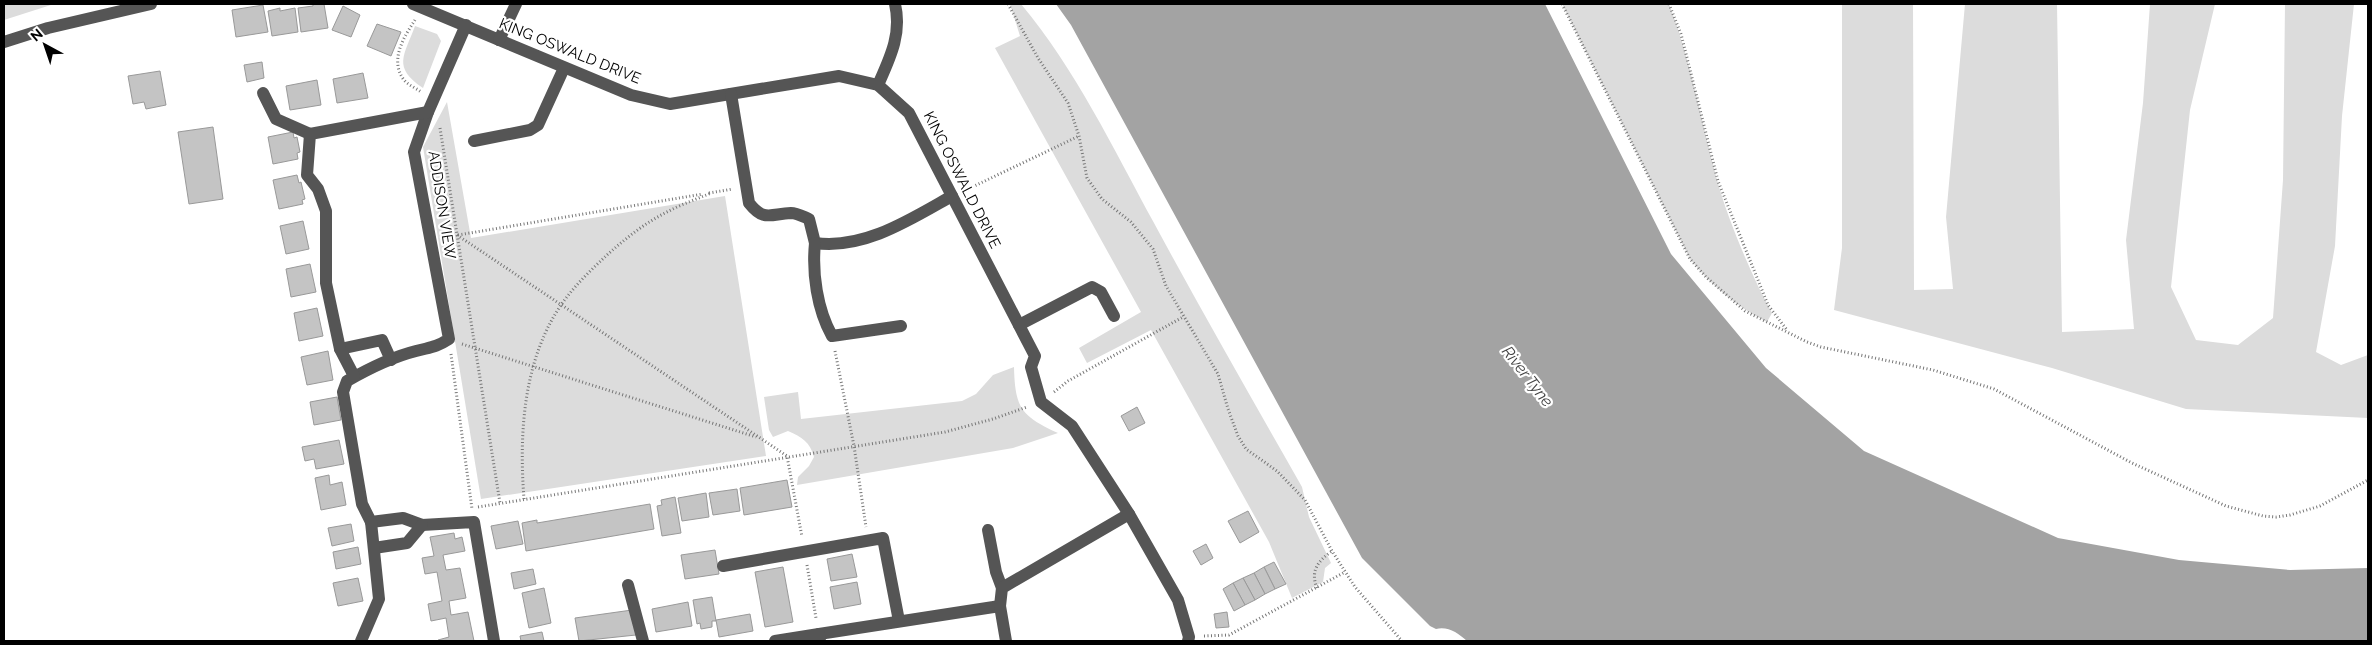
<svg xmlns="http://www.w3.org/2000/svg" width="2372" height="645" font-family="Raleway,sans-serif">
<style>
.green{fill:#dcdcdc}
.water{fill:#a3a3a3}
.building{fill:#c4c4c4;stroke:#999}
.lines{fill:none;stroke-linecap:round;stroke-linejoin:round}
.path{stroke:#777;stroke-width:3;stroke-dasharray:1 2.5;stroke-linecap:butt}
.minor{stroke:#555;stroke-width:12}
.labels{text-anchor:middle;stroke-width:4.5;stroke-linejoin:round;paint-order:stroke}
.street-label{font-size:15px;fill:#000;stroke:#fff}
.water-label{font-size:16px;font-style:italic;fill:#444;stroke:#fff}
</style>
<rect width="100%" height="100%" fill="#fff"/>
<g class="green">
<path d="M4 4H54L4 20Z"/>
<path d="M1010 4H1021C1076 70 1113 148 1154 223 1202 312 1252 399 1302 487L1309 517 1331 563 1325 568 1323 582 1292 598 1269 542 1151 330 1087 363 1079 348 1141 312 995 48 1020 36Z"/>
<path d="M1562 4H1669C1691 61 1701 121 1717 180 1728 220 1752 277 1772 313L1767 322C1737 307 1711 285 1690 259Z"/>
<path d="M1842 4H1913L1914 290 1953 289 1946 217 1965 4H2057L2062 332 2134 329 2126 240 2143 103 2150 4H2215L2190 110 2171 287 2196 340 2238 345 2273 318 2283 180 2285 4H2354L2342 116 2335 246 2316 352 2341 365 2368 355V418L2186 409 2052 368 1834 310 1842 248Z"/>
<path d="M415 26 437 34 441 41 423 88C392 67 404 56 415 26Z"/>
<path d="M447 102 471 238 725 196 766 456 481 499 423 147Z"/>
<path d="M1014 367C1015 408 1021 416 1058 433L1013 448 797 485 798 477 809 466 814 457C810 442 802 437 788 431L773 437 769 430 764 397 798 392 801 419 962 401 976 394 993 375Z"/>
</g>
<path class="water" d="M1056 4H1545L1671 254 1766 368 1864 451 2058 538 2179 560 2290 570 2368 568V641H1467C1458 633 1448 626 1436 629L1430 626 1362 558 1071 25Z"/>
<g class="building">
<path d="M313 4H324L328 28 301 32 298 8 313 6Z"/>
<path d="M263 5 268 32 236 37 232 10Z"/>
<path d="M343 6 360 15 351 37 332 30Z"/>
<path d="M280 8V11L295 8 298 32 272 36 268 11Z"/>
<path d="M377 24 401 32 391 56 367 46Z"/>
<path d="M262 62 264 78 247 82 244 65Z"/>
<path d="M160 71 166 105 146 109 144 102 133 104 128 76Z"/>
<path d="M363 73 368 98 337 103 333 79Z"/>
<path d="M317 80 321 105 290 110 286 86Z"/>
<path d="M213 127 223 199 189 204 178 132Z"/>
<path d="M293 132 294 138 297 137 300 152 297 153 298 159 273 164 268 137Z"/>
<path d="M297 175 299 183 301 182 305 199 302 200 303 204 279 209 273 180Z"/>
<path d="M303 221 309 249 286 254 280 226Z"/>
<path d="M310 264 316 292 291 297 286 269Z"/>
<path d="M317 308 323 336 299 341 294 313Z"/>
<path d="M328 351 333 380 307 385 301 357Z"/>
<path d="M337 397 341 420 314 425 310 402Z"/>
<path d="M1137 407 1145 423 1129 431 1121 416Z"/>
<path d="M339 440 344 464 316 469 314 459 305 461 302 447Z"/>
<path d="M329 475 330 485 342 482 346 505 321 510 315 478Z"/>
<path d="M787 480 792 507 744 515 740 488Z"/>
<path d="M737 489 740 511 713 515 709 493Z"/>
<path d="M706 493 709 517 682 521 678 498Z"/>
<path d="M675 497 681 533 662 536 657 506 662 505 661 500Z"/>
<path d="M650 504 654 529 526 551 522 523 537 520V523Z"/>
<path d="M1248 511 1259 532 1240 543 1228 521Z"/>
<path d="M518 521 523 544 496 549 491 526Z"/>
<path d="M351 524 354 541 332 546 328 528Z"/>
<path d="M454 533 455 539 462 537 465 551 443 555 446 570 460 568 466 598 449 601 451 615 468 612 474 641H438V640L449 637 446 618 431 621 428 604 442 601 437 572 425 574 422 558 434 556 430 537Z"/>
<path d="M1206 544 1213 558 1201 565 1193 551Z"/>
<path d="M358 547 361 564 336 569 333 552Z"/>
<path d="M715 550 719 574 685 579 681 555Z"/>
<path d="M852 554 857 577 831 581 827 559Z"/>
<path d="M1274 562 1286 584 1275 589 1264 567Z"/>
<path d="M783 567 793 622 765 627 755 572Z"/>
<path d="M1264 567 1275 589 1265 594 1254 573Z"/>
<path d="M533 569 536 584 514 589 511 573Z"/>
<path d="M1254 573 1265 594 1255 600 1243 578Z"/>
<path d="M358 578 363 601 338 606 333 583Z"/>
<path d="M1243 578 1255 600 1245 605 1233 583Z"/>
<path d="M857 582 861 604 834 609 830 587Z"/>
<path d="M1233 583 1245 605 1234 611 1223 589Z"/>
<path d="M544 588 551 623 529 628 522 593Z"/>
<path d="M712 597 716 621H712V627L701 629 700 623 697 624 693 600Z"/>
<path d="M688 602 692 626 656 632 652 609Z"/>
<path d="M632 610 636 635 579 641 575 618Z"/>
<path d="M1227 612 1229 627 1216 628 1214 614Z"/>
<path d="M750 614 753 631 719 637 716 620Z"/>
<path d="M542 632 544 641H521L520 636Z"/>
</g>
<g class="lines">
<g class="path">
<path d="M1008 4 1038 58 1068 103 1079 136 1087 178 1102 199 1131 222 1153 249 1166 286 1218 374 1228 409 1238 436 1246 449 1277 471 1305 500 1332 551 1355 587 1402 641"/>
<path d="M1562 4 1690 259 1706 277 1745 311 1807 342 1821 347 1933 370 1994 389 2132 463 2226 506 2263 516 2276 517 2290 515 2320 506 2368 480"/>
<path d="M1669 4 1681 34 1718 181 1768 305 1787 330"/>
<path d="M415 20C404 37 389 60 404 80 408 85 416 88 421 92"/>
<path d="M440 128 500 503"/>
<path d="M966 190 1079 136"/>
<path d="M709 193 733 189"/>
<path d="M457 235 787 456 802 537"/>
<path d="M458 235 703 194"/>
<path d="M462 344 756 437"/>
<path d="M835 351 854 446 866 527"/>
<path d="M451 354 472 509"/>
<path d="M1054 392 1068 381 1183 317"/>
<path d="M524 499C519 434 523 361 561 305 574 286 591 270 607 255 626 238 646 222 669 211 682 204 697 199 711 193"/>
<path d="M478 507 945 432 993 419 1027 407"/>
<path d="M807 565 816 618"/>
<path d="M1317 588C1310 571 1318 561 1332 551"/>
<path d="M1204 636 1229 635 1345 572"/>
</g>
<g class="minor">
<path d="M413 4 631 95 670 104 839 76 878 85 909 113 1035 356 1031 367 1041 402 1072 426 1129 514 1178 600 1189 637 1188 641"/>
<path d="M466 25 428 112 414 152 449 339C435 348 431 347 416 351 392 357 368 369 347 381L343 392 362 504 371 522 403 518 422 525 474 522 494 641"/>
<path d="M499 40 516 4"/>
<path d="M4 42 48 28 151 4"/>
<path d="M878 85C890 58 902 34 895 4"/>
<path d="M263 93 276 119 310 134"/>
<path d="M731 94 749 203C764 222 770 214 791 213 797 213 804 217 809 219L815 243C864 250 911 219 952 196"/>
<path d="M474 141 530 130 538 125 564 68"/>
<path d="M815 243C812 273 817 309 832 336L901 326"/>
<path d="M1019 325 1092 287 1101 292 1114 316"/>
<path d="M340 349 382 340 391 360"/>
<path d="M354 376 340 349 326 283V211L318 189 307 175 310 134 428 112"/>
<path d="M988 530 996 572 1002 588"/>
<path d="M374 548 407 543 422 525"/>
<path d="M723 566 883 538 899 621"/>
<path d="M628 585 643 641"/>
<path d="M819 634 1000 606"/>
<path d="M361 641 379 599 371 522"/>
<path d="M775 641 819 634 820 641"/>
<path d="M1006 641 1000 606 1002 588 1129 514"/>
</g>
</g>
<g class="labels">
<g class="street-label">
<text transform="translate(570 51) rotate(22)" y="5">KING OSWALD DRIVE</text>
<text transform="translate(962 180) rotate(63)" y="5">KING OSWALD DRIVE</text>
<text transform="translate(442 205) rotate(81)" y="5">ADDISON VIEW</text>
</g>
<g class="water-label">
<text transform="translate(1528 376) rotate(52)" y="6">River Tyne</text>
</g>
</g>
<rect width="2372" height="645" fill="none" stroke="#000000" stroke-width="10"/>
<g transform="translate(45 45) rotate(320)" stroke="#ffffff" stroke-width="4" paint-order="stroke">
<path d="M0-4L9 19L0 12L-9 19Z" fill="#000000"/>
<text y="-8" font-size="14" font-weight="bold" text-anchor="middle" fill="#000000">N</text>
</g>
</svg>
